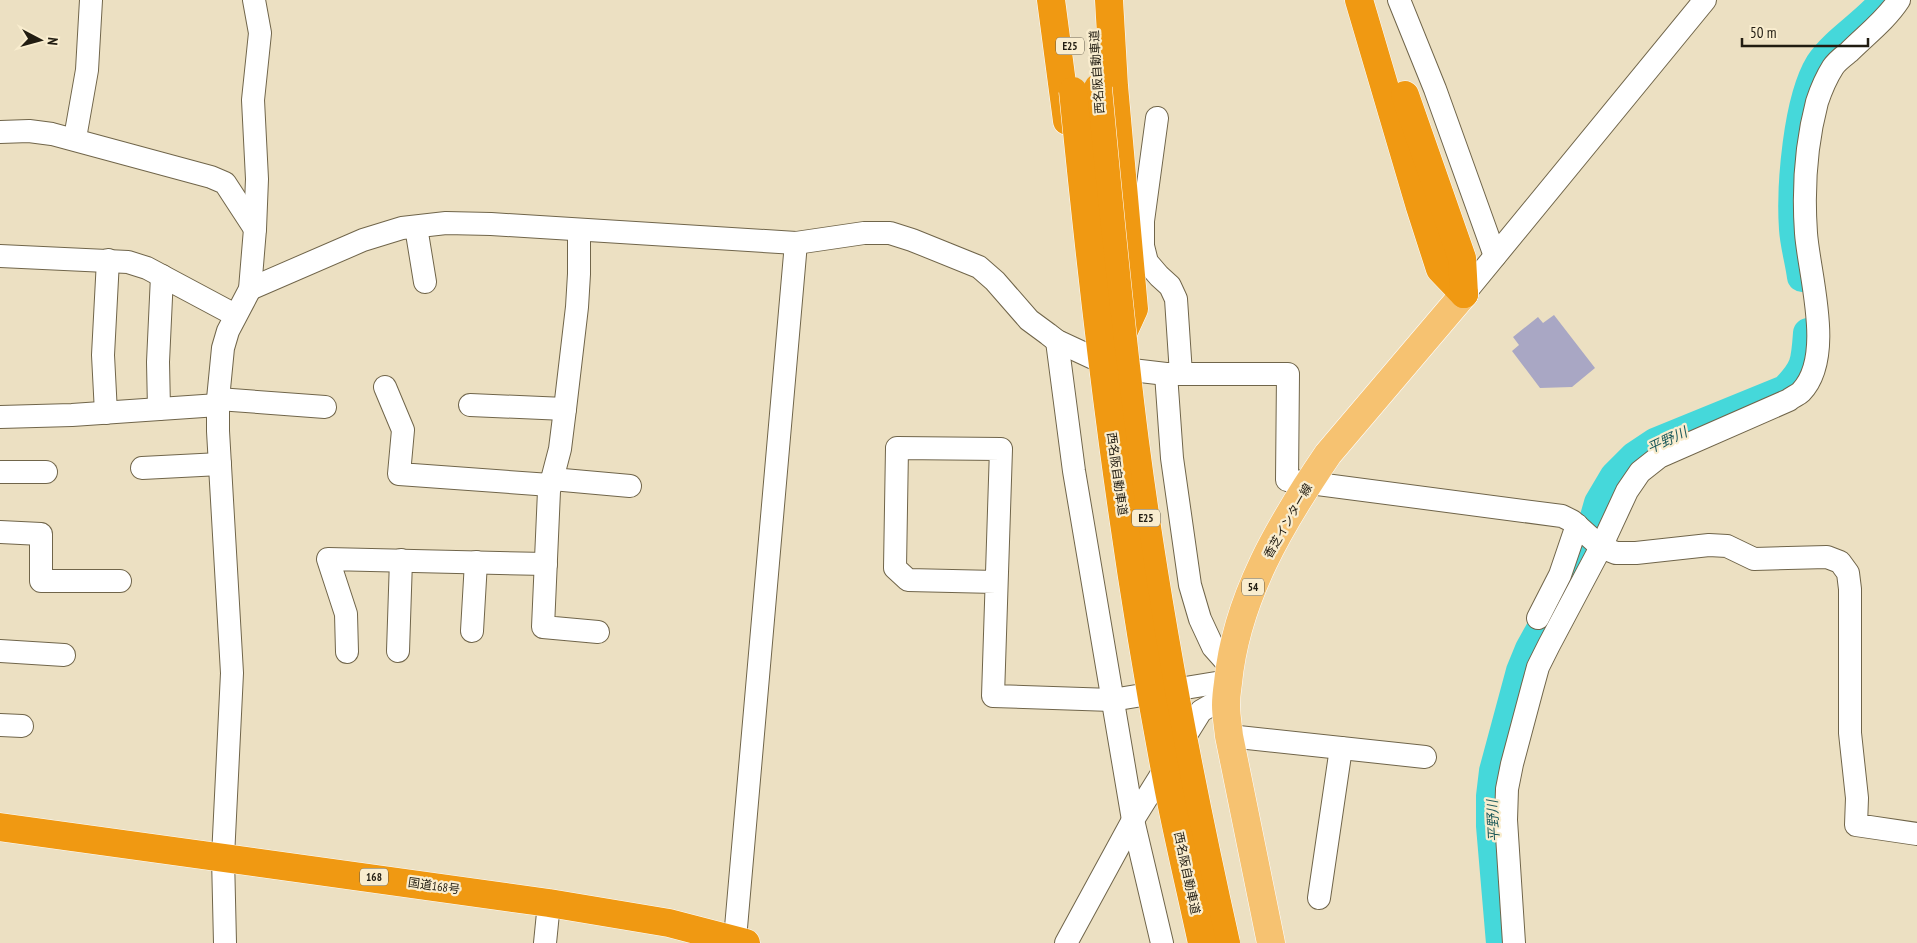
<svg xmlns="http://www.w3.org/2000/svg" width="1917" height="943" font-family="'PT Sans Narrow','Noto Sans JP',sans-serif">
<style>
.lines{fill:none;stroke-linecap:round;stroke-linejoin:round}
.river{stroke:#45d8da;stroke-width:30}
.building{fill:#a9a7c4}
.minor-casing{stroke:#70654a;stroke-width:24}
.major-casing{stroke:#fff;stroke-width:29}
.highway-casing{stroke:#fff;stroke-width:29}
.minor{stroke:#fff;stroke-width:22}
.major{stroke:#f6c271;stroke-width:28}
.highway{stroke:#f09912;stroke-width:28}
.highway-bridge-casing{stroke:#fff;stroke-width:29;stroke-linecap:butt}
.highway-bridge{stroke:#f09912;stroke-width:28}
.labels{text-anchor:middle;stroke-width:4.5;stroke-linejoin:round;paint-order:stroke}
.shield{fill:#f9edcf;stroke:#625b4a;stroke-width:1}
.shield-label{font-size:11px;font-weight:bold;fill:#211c11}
.street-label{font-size:12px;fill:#211c11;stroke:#f9edcf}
.water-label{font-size:14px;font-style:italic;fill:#1e5a5b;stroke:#f9edcf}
</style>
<rect width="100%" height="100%" fill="#ece0c2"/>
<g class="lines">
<g class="river">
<path d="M1802 277C1800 261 1795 245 1794 229 1791 186 1798 100 1820 64 1836 40 1867 23 1885 0"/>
<path d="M1501 943 1491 826V796L1494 771 1521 671 1530 649 1586 548 1599 503 1615 476 1634 457 1655 443 1785 390C1806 369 1806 362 1808 333"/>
</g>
</g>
<path class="building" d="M1554 315 1595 368 1572 387 1540 388 1512 351 1519 345 1513 337 1538 317 1543 323Z"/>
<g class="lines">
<g class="minor-casing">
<g id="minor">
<path d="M1399 0 1435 89 1495 256"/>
<path d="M1157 118 1143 221V246L1147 262 1159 276 1170 286 1176 299 1181 374"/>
<path d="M0 132 29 131 52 134 211 177 225 183 255 229"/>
<path d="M75 138 87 70 91 0"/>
<path d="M416 227 425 282"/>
<path d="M579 230V274L577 307 565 409 560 449 549 491 543 627 598 632"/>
<path d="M0 256 128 262 147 268 235 315"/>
<path d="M250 289 363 240 402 228 446 223 491 224 796 243 864 233H890L912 240 979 267 995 281 1029 320 1048 334 1057 341 1115 368 1166 374H1288L1287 480 1562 516 1572 521 1601 547 1616 553H1636L1709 545 1727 546 1754 559 1827 557 1840 562 1848 573 1850 589V733L1857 798 1856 825 1917 834"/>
<path d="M1464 294 1705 0"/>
<path d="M1057 341 1074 471 1133 820 1162 943"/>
<path d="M1166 374 1172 458 1190 585 1200 619 1213 647 1229 665"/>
<path d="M385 387 403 430 399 474 550 485"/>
<path d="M218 399 325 407"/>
<path d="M470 405 565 409"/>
<path d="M159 409 158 362 162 276"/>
<path d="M106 413 103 355 108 260"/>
<path d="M0 417 72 415 218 405"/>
<path d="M142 468 220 464"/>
<path d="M0 472H46"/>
<path d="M552 479 630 486"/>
<path d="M0 532 41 534V581H120"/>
<path d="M996 582 908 580 895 568 897 448 1001 449 993 696 1112 700 1228 681"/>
<path d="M1538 618 1560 575 1577 525"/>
<path d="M472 631 476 562"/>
<path d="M0 651 64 655"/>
<path d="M398 651 401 560"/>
<path d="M347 652 346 614 328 559 546 564"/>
<path d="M0 725 22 726"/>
<path d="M1229 736 1425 757"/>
<path d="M1319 898 1341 748"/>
<path d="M735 939 796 243"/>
<path d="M225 943 223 857 232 673 218 431V399L223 348 228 331 250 289 255 229 257 179 253 100 260 33 254 0"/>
<path d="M545 943 549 903"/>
<path d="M1066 943 1133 820 1201 711 1213 704H1226"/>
<path d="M1514 943 1506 820 1507 789 1512 764 1532 689 1538 667 1549 645 1601 547 1627 491 1640 472 1659 457 1789 400C1792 397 1798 395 1801 392 1835 357 1809 275 1806 233 1803 190 1806 144 1817 102 1821 90 1826 78 1833 67 1837 61 1844 56 1849 52 1866 35 1886 20 1899 0"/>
</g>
</g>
<g class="major-casing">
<path id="major" d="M1271 943 1229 736C1228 726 1226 715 1226 705 1226 698 1227 690 1228 683 1236 598 1281 523 1328 454L1464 294"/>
</g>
<g class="highway-casing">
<g id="highway">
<path d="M1051 0 1067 121"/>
<path d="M1109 0 1114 86 1134 309 1123 333"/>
<path d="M1359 0 1420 207 1440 269 1464 294"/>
<path d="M1405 95 1462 258 1464 294"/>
<path d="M0 827 549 903 669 923 746 943"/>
</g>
</g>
<use href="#minor" class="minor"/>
<use href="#major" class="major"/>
<use href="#highway" class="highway"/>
<g class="highway-bridge-casing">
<g id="highway-bridge">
<path d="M1098 88C1109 206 1120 325 1135 442 1157 610 1189 778 1226 943"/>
<path d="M1073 91C1096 326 1124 559 1169 791 1179 842 1191 892 1202 943"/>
</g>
</g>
<use href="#highway-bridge" class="highway-bridge"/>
</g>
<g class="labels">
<g class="shield">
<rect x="1056" y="37.5" width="28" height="17" rx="4"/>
<rect x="1132" y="509.5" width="28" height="17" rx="4"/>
<rect x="1242" y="578.5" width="22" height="17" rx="4"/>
<rect x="360" y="868.5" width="28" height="17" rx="4"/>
</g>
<g class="shield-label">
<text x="1070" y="50">E25</text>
<text x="1146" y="522">E25</text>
<text x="1253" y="591">54</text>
<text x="374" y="881">168</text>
</g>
<g class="street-label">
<text transform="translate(1097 72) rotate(-94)" y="4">西名阪自動車道</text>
<text transform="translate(1117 474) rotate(82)" y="4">西名阪自動車道</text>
<text transform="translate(1288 521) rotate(-60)" y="4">香芝インター線</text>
<text transform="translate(1187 873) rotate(78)" y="4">西名阪自動車道</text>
<text transform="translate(434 886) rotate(8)" y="4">国道168号</text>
</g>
<g class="water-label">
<text transform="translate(1667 440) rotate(-25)" y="5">平野川</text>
<text transform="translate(1493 821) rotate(-93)" y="5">平野川</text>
</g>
</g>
<g transform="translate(40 40) rotate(96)" stroke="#f9edcf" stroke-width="4" paint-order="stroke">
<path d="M0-4L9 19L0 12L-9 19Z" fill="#211c11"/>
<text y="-8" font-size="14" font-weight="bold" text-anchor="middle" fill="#211c11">N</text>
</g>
<path d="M1742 38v8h126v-8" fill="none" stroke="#211c11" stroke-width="2.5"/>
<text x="1750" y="38" font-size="15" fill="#211c11" stroke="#f9edcf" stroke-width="4" paint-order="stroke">50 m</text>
</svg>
